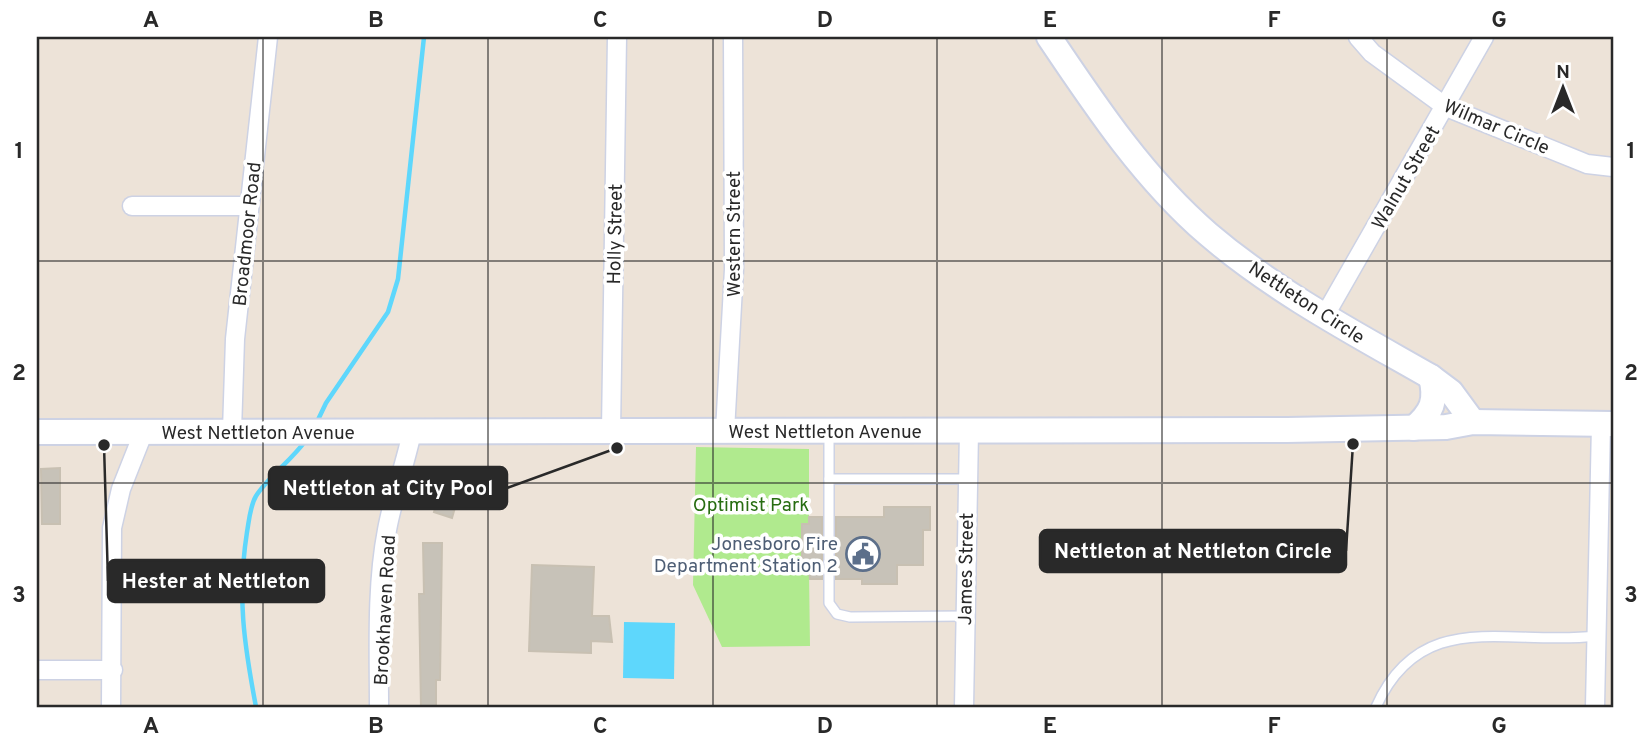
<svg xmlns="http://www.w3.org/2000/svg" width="1650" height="744" font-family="Overpass,sans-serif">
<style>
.green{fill:#b0ea8e}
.water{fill:#5ed7fc}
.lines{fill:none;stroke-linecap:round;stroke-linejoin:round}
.stream{stroke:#5ed7fc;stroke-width:4.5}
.building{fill:#c7c2b8;stroke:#c8c0b2;stroke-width:2}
.lane-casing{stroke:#cdd2e4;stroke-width:12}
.street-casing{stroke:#cdd2e4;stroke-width:21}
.secondary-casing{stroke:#cdd2e4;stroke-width:28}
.lane{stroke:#fff;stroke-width:9}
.street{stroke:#fff;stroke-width:18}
.secondary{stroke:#fff;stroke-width:24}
.grid{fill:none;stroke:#292929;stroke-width:2;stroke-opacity:0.55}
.labels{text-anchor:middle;stroke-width:7;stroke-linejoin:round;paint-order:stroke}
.street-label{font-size:19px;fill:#292929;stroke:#fff}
.park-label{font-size:19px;fill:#276d11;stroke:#fff}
.service-label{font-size:19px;fill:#4e5e75;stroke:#fff;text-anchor:end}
.leader{fill:none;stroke:#292929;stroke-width:2.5}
.callout-dot{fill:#292929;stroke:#fff;stroke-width:2.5}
.callout{fill:#292929;stroke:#292929;stroke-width:2.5}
.callout-label{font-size:21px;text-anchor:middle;font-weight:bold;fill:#fff}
.neatline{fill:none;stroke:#292929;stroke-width:2.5}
.grid-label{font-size:23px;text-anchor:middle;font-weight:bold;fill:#292929}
</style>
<rect width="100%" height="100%" fill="#ede3d8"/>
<path class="green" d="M696 447 809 449V524L802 525V570L809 571 810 646 722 647 693 585Z"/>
<path class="water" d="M624 622 675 623 674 679 623 678Z"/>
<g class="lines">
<g class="stream">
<path d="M316 424 326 403 388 312 398 279 424 37"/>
<path d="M256 707C244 644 237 596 247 532 249 521 250 506 256 496 268 477 292 460 306 440"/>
</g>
</g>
<g class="building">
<path d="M60 468V524H42L41 469Z"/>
<path d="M446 470 464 476 452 518 434 512Z"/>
<path d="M884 507H930V530H923V565H897V584H862V579H836V517H884Z"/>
<path d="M809 517H822V579H810L809 571H802V524H809Z"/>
<path d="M423 543H442L440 680H436V707H421L419 594H424Z"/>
<path d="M532 565 594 567 592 616H609L612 642 591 641V653L529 651Z"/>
</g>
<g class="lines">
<g class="lane-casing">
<g id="lane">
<path d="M829 431V603L837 614 850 617 964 616"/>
<path d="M829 479H967"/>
<path d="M1376 707C1422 605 1510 647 1596 636"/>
</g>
</g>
<g class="street-casing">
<g id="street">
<path d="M1358 37 1372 53 1446 107 1587 164 1613 167"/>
<path d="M132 206H249"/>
<path d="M1324 317 1484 37"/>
<path d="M232 431 235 339 268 37"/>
<path d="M611 431 617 37"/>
<path d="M725 431 734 269 733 37"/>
<path d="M37 670H113"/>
<path d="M111 707 112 528 121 489 144 431"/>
<path d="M379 707C379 650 376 587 387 530 393 497 405 465 412 432"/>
<path d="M964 707 969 431"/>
<path d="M1595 707 1601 424"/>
</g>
</g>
<g class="secondary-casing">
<g id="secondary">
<path d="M1049 37C1096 107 1144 179 1208 234 1276 292 1354 333 1431 377L1451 392 1473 422"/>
<path d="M1414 428C1432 412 1437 401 1431 377"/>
<path d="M37 432 1287 430 1446 427 1473 422 1613 424"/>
</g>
</g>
<use href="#lane" class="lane"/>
<use href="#street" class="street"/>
<use href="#secondary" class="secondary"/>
</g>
<path class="grid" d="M263 37V707M488 37V707M713 37V707M937 37V707M1162 37V707M1387 37V707M37 261H1613M37 483H1613"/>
<defs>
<g id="civic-ring" transform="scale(1.75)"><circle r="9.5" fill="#fff" stroke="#5c6f8a" stroke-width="1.5"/><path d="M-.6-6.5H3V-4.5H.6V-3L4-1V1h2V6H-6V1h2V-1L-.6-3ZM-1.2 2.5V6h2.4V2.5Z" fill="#5c6f8a"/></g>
</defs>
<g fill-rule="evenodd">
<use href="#civic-ring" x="863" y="554"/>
</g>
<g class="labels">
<g class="street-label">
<text transform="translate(1497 126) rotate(23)" y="7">Wilmar Circle</text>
<text transform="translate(1405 177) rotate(-60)" y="7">Walnut Street</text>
<text transform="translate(246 234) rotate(-84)" y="7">Broadmoor Road</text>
<text transform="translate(614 234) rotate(-89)" y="7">Holly Street</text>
<text transform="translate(733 234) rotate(-90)" y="7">Western Street</text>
<text transform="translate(1307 302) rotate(33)" y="7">Nettleton Circle</text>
<text x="825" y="438">West Nettleton Avenue</text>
<text x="258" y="439">West Nettleton Avenue</text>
<text transform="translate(965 569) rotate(-89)" y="7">James Street</text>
<text transform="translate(384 610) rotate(-87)" y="7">Brookhaven Road</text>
</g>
<g class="park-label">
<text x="751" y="511">Optimist Park</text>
</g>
<g class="service-label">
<text x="838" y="550">Jonesboro Fire<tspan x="838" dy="22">Department Station 2</tspan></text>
</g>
</g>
<path class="leader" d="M617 448L507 488M1353 444L1346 551M104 445L108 581"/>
<g class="callout-dot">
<circle cx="617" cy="448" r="7"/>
<circle cx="1353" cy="444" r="7"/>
<circle cx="104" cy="445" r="7"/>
</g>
<g class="callout">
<rect x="269" y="467" width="238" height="42" rx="7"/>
<rect x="1040" y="530" width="306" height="42" rx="7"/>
<rect x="108" y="560" width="216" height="42" rx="7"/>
</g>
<g class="callout-label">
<text x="388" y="495">Nettleton at City Pool</text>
<text x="1193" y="558">Nettleton at Nettleton Circle</text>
<text x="216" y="588">Hester at Nettleton</text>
</g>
<rect width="1650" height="744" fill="none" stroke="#ffffff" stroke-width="77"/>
<g transform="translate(1563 88)" stroke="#ffffff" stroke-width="5" paint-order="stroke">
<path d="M0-5L12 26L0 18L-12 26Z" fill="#292929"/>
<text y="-10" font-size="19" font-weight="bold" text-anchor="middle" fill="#292929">N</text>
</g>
<rect x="38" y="38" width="1574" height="668" class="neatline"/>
<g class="grid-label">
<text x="151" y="27">A</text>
<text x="376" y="27">B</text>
<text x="600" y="27">C</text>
<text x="825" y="27">D</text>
<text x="1050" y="27">E</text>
<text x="1274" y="27">F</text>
<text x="1499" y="27">G</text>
<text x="19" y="158">1</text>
<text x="1631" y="158">1</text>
<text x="19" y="380">2</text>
<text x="1631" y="380">2</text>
<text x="19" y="602">3</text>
<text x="1631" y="602">3</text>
<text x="151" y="733">A</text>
<text x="376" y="733">B</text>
<text x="600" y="733">C</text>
<text x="825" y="733">D</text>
<text x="1050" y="733">E</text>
<text x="1274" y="733">F</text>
<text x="1499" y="733">G</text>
</g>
</svg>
